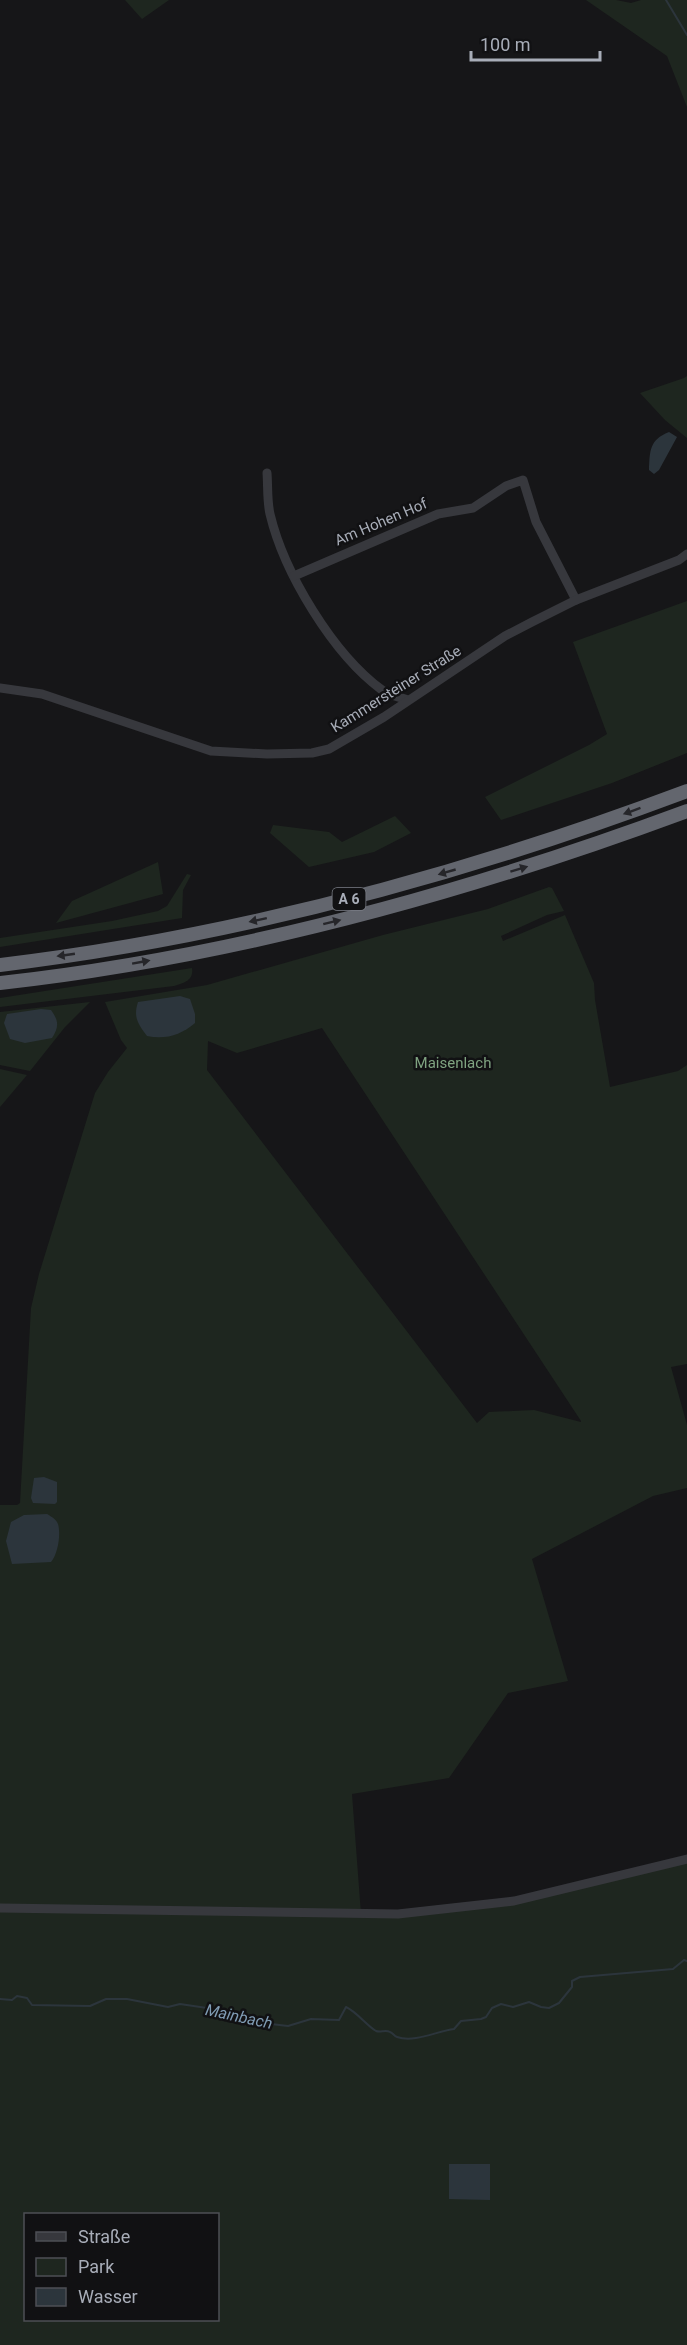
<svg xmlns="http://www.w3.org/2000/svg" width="687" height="2345" font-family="Roboto,sans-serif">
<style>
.green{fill:#1e261f;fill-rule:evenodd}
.water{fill:#2c353c}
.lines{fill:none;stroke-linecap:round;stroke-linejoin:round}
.stream{stroke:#2c353c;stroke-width:2}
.minor{stroke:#37383d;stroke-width:9}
.highway{stroke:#63666e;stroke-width:14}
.oneway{fill:#26262a}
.labels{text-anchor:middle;stroke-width:5;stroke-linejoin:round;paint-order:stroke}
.shield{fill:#111113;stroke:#7b7e86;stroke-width:1.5}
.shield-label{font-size:14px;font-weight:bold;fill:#a8adb8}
.street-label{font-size:15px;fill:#a8adb8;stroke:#111113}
.park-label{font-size:15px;fill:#7fa381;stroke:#111113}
.water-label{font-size:16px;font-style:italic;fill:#7f9bb3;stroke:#111113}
</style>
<rect width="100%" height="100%" fill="#161618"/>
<g class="green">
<path d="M125 0H169L142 19Z"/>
<path d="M586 0H616L631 3 641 0H687V107L667 56Z"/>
<path d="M687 376V438L665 420 640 393 684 378Z"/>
<path d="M687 601V753L612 783 501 820 485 797 589 745 607 734 573 642Z"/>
<path d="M395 816 411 833 374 852 309 867 270 833 273 825 329 832 342 842Z"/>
<path d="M158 862 163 894 56 923 72 901Z"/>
<path d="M187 874 191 875 183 890 182 918 0 947V938L112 921 158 911 167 906Z"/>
<path d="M549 887 552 888 564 911 547 915 501 936 503 941 565 915 594 983 595 1000 610 1087 678 1071 687 1065V1364L671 1367 687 1425V1488L653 1496 532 1559 568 1681 508 1693 449 1778 352 1794 361 1914 550 1893 687 1859V2345H0V1505H17L20 1503 31 1308 39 1274 95 1093 108 1072 127 1048 121 1040 105 1002 207 985 383 935 488 909ZM322 1028 581 1421V1422L534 1410 489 1412 477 1423 207 1070 208 1041 237 1053ZM26 2214H218V2320H26Z"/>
<path d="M192 968C194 980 184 983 174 986L0 1007V998Z"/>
<path d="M90 1002 65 1027 30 1071 0 1065V1012Z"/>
<path d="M0 1069 27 1075 0 1107Z"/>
</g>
<g class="water">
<path d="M669 432 677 437 659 470 654 474 649 470C650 451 649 440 669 432Z"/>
<path d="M180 996 190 999 195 1014V1023C181 1035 165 1040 147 1036 138 1024 133 1017 138 1002Z"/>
<path d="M41 1009 51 1010C59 1021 59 1027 52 1038L25 1043 10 1039 4 1023 7 1014Z"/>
<path d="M44 1477 57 1482V1502L55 1504 33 1503 31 1498 34 1478Z"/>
<path d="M47 1514C52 1517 56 1519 58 1524 61 1534 58 1554 51 1562L12 1564 6 1541 11 1522 24 1515Z"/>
<path d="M449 2164H490V2200L449 2199Z"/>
</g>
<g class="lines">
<g class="stream">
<path d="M666 0 687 35"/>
<path d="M0 1999 12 2000 17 1996 27 1998 32 2005 90 2006 106 1999H127L168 2007 180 2004 234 2012 254 2016 271 2024 288 2026 311 2019 339 2020 346 2007C357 2012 367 2026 376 2031 381 2033 385 2029 390 2032 393 2033 394 2036 397 2037 415 2043 437 2031 454 2029L461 2021 481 2019 486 2017 492 2008 501 2004 513 2007 529 2002 541 2007 549 2008 559 2003 572 1987V1981L580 1977 673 1969 684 1960 687 1961"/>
</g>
<g class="minor">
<path d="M267 473C268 486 267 501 270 514 284 573 333 654 382 690 389 695 399 697 408 700"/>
<path d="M294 576 438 514 473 508 506 486 523 480 536 522 576 600"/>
<path d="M0 688 42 694 211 751 267 754 312 753 329 749 384 717 505 636 532 622 576 600 679 560 687 554"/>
<path d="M0 1908 398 1914 514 1901 687 1859"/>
</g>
<g class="highway">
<path d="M0 965C235 937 466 874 687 791"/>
<path d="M0 983C235 957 466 893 687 811"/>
</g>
</g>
<defs><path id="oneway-solid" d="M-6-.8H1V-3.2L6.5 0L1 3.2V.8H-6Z" transform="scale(1.5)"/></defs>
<g class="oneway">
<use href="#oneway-solid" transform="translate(632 811) rotate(160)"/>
<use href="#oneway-solid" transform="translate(519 869) rotate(-17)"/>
<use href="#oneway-solid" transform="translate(447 872) rotate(164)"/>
<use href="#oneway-solid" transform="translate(258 920) rotate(168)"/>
<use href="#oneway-solid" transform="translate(332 922) rotate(-14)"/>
<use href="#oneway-solid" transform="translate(66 955) rotate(172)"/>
<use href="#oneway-solid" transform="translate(141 962) rotate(-10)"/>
</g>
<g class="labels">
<rect class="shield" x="332.5" y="888" width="33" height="22" rx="4.5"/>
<g class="shield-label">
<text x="349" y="904">A 6</text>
</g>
<g class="street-label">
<text transform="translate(381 522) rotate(-23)" y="5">Am Hohen Hof</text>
<text transform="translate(396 689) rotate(-32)" y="5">Kammersteiner Straße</text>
</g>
<g class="park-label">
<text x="453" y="1068">Maisenlach</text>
</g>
<g class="water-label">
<text transform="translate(239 2016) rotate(12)" y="6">Mainbach</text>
</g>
</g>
<rect x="24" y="2213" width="195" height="108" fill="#111113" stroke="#4d4f55" stroke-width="1.5"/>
<rect x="36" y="2232" width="30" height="9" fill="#37383d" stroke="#4d4f55" stroke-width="1.5"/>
<text x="78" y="2243" font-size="18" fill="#a8adb8">Straße</text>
<rect x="36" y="2258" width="30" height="18" fill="#1e261f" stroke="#4d4f55" stroke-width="1.5"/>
<text x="78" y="2273" font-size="18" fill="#a8adb8">Park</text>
<rect x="36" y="2288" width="30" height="18" fill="#2c353c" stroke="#4d4f55" stroke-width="1.5"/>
<text x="78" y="2303" font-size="18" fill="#a8adb8">Wasser</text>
<path d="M471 51v9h129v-9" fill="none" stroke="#a8adb8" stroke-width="3"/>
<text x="480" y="51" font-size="18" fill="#a8adb8" stroke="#111113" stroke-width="4.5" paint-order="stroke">100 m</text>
</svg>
